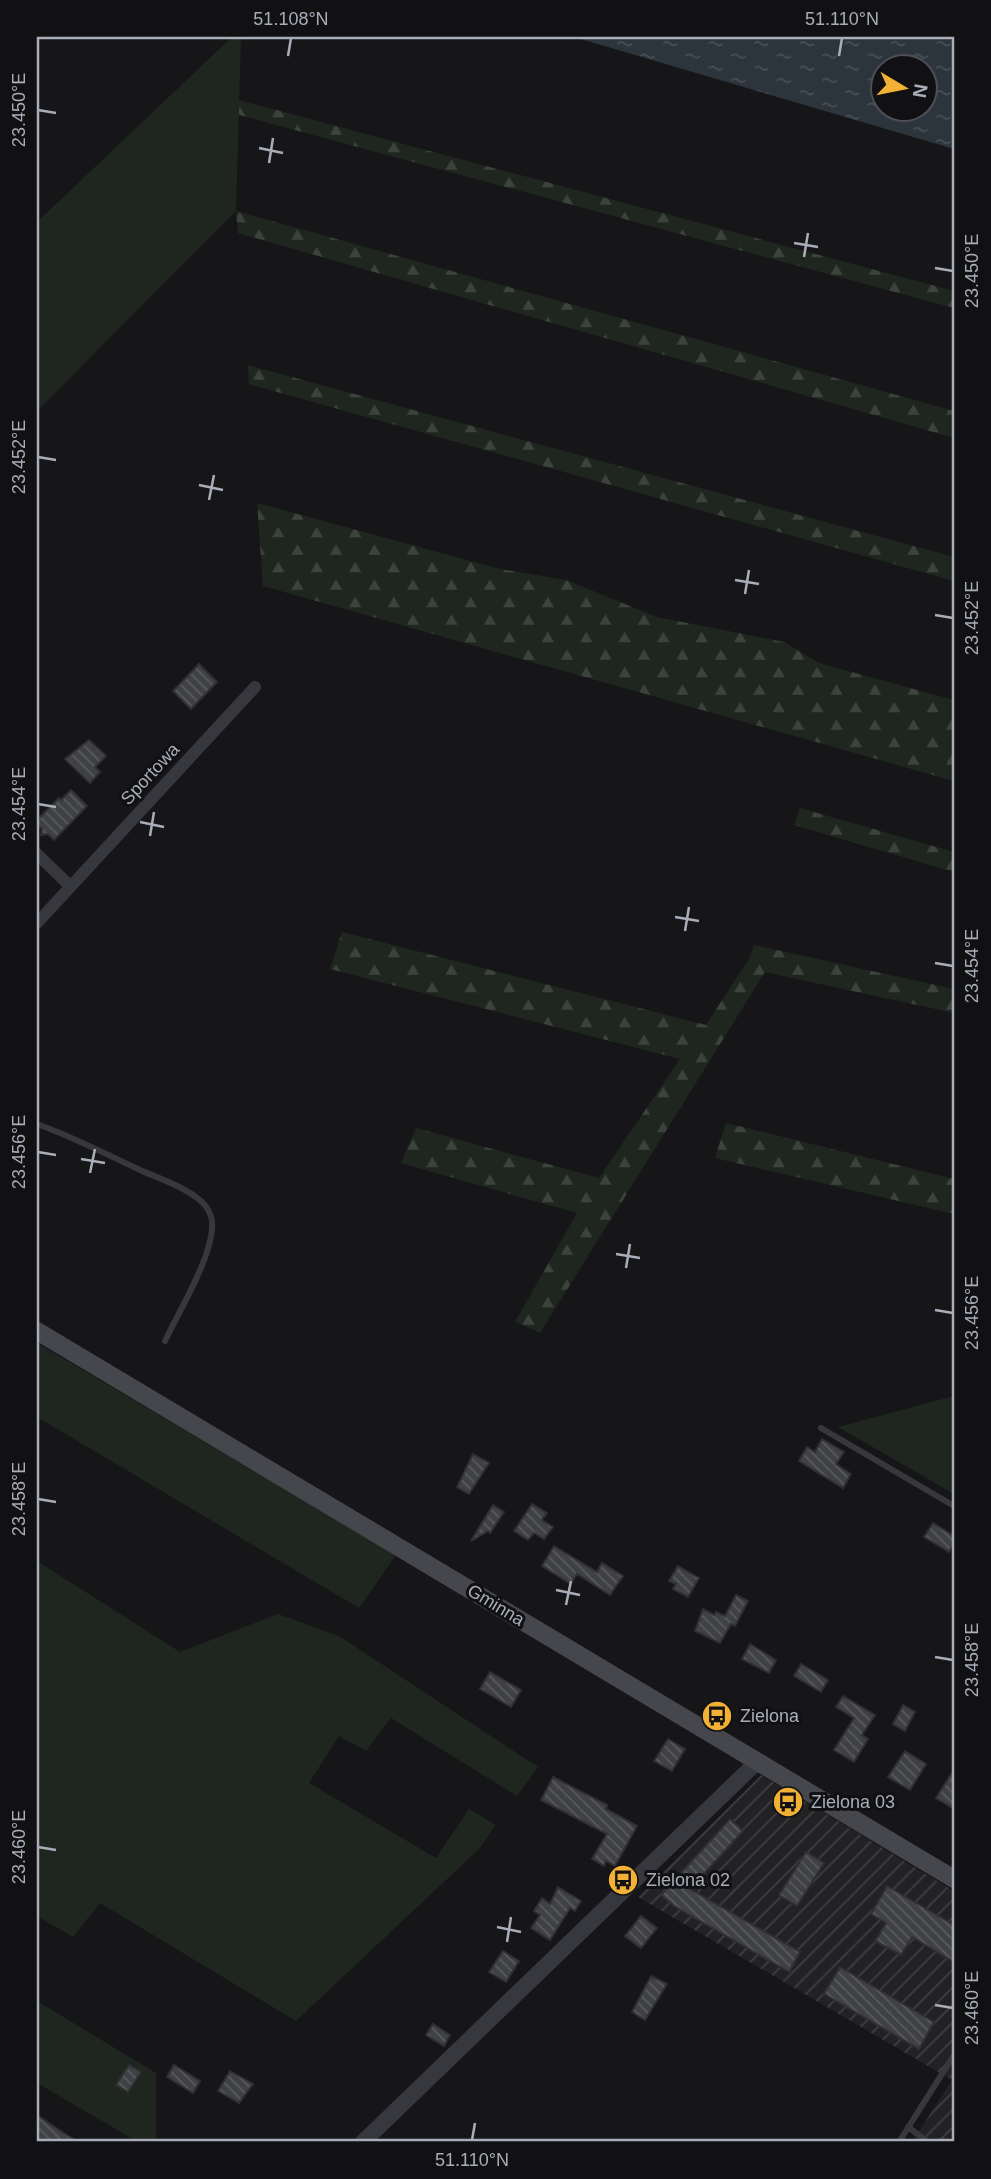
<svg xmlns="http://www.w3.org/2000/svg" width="991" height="2179" font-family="Helvetica,sans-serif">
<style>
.industrial{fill:url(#industrial-furrows)}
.grass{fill:#1e261f}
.forest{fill:url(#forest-firs)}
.water{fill:url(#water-ripples);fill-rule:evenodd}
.building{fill:url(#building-back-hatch);stroke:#303034;stroke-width:2}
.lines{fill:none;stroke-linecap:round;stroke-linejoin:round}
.service{stroke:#37383d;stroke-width:6}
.minor{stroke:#37383d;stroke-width:12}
.tertiary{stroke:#37383d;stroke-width:16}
.secondary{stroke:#45474d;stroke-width:18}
.ticks{fill:none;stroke:#a8adb8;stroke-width:2.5}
.labels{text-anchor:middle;stroke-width:6;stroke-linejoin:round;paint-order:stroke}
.street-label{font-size:18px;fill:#a8adb8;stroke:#111113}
.poi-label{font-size:18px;fill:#a8adb8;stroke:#111113;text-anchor:start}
.neatline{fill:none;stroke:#a8adb8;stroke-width:2.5}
.ticks-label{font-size:18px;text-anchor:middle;fill:#a8adb8}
</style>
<defs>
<pattern id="industrial-furrows" width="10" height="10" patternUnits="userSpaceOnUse" patternTransform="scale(1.75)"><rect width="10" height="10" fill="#222225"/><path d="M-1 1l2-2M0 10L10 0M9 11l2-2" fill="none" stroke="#3f3f43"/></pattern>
<pattern id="forest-firs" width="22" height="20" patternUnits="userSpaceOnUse" patternTransform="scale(1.75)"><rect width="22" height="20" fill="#1e261f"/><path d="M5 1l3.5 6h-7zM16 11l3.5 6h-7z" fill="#3c433d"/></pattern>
<pattern id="water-ripples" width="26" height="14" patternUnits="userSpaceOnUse" patternTransform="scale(1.75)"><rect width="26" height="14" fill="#2c353c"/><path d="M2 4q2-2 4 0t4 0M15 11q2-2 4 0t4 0" fill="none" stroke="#485056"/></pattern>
<pattern id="building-back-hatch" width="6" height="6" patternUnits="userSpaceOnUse" patternTransform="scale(1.75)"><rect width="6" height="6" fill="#404145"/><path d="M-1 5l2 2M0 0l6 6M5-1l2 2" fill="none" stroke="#595a5e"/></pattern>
</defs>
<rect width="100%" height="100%" fill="#161618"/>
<path class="industrial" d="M761 1775 954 1891V2142H912L952 2080 638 1897Z"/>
<g class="grass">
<path d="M232 37H241L236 211 37 411V222Z"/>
<path d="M37 1343 396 1555 359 1608 37 1417Z"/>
<path d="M954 1396V1494L838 1427Z"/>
<path d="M37 1561 180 1652 278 1614 339 1636 538 1767 517 1796 391 1718 366 1751 339 1736 309 1783 436 1858 469 1809 496 1825 479 1849 296 2021 100 1903 73 1937 37 1916Z"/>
<path d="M37 2001 156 2073V2142H138L37 2083Z"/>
</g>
<g class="forest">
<path d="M239 100 954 291V308L239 115Z"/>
<path d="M236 211 954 411V438L238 233Z"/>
<path d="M248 365 954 557V581L249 384Z"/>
<path d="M257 503 500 569 566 580 657 617 784 642 819 663 954 700V781L263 586Z"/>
<path d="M800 808 954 852V872L794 825Z"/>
<path d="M342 932 706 1025 750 957 754 945 954 989V1013L765 972 540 1333 515 1322 577 1213 401 1163 416 1128 599 1178 680 1059 330 969Z"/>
<path d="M726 1123 954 1179V1214L715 1158Z"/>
</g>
<path class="water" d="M574 37H954V149ZM883 66H925V108H883Z"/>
<g class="building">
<path d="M199 664 217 682 191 709 173 691Z"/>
<path d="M89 740 106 756 95 767 100 772 90 783 65 759Z"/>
<path d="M71 790 87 806 54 840 48 834 41 835 42 829 37 824V820L59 798 61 800Z"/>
<path d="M822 1439 844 1452 836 1464 851 1474 843 1488 799 1461 807 1447 815 1452Z"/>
<path d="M473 1454 489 1463 469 1494 457 1487Z"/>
<path d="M532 1504 547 1513 542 1520 553 1527 544 1539 534 1533 528 1540 514 1531Z"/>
<path d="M493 1505 504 1512 490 1533 488 1531 471 1541Z"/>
<path d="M933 1523 954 1536V1544L949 1552 924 1537Z"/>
<path d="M554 1546 597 1572 602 1563 623 1576 610 1595 577 1574 571 1584 542 1566Z"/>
<path d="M678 1566 699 1578 688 1597 673 1589 676 1584 669 1581Z"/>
<path d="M736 1595 748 1601 735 1626 731 1624 720 1643 695 1631 703 1609 714 1615 716 1612 725 1616Z"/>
<path d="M750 1644 776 1660 769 1673 742 1659Z"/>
<path d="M801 1664 828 1680 821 1692 794 1676Z"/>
<path d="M490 1672 521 1690 511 1707 480 1689Z"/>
<path d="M843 1696 875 1715 862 1735 868 1739 854 1762 834 1750 854 1718 836 1707Z"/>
<path d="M903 1705 915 1712 905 1731 893 1724Z"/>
<path d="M668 1739 685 1749 672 1771 654 1761Z"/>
<path d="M905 1751 926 1764 910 1790 888 1777Z"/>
<path d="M954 1770V1809L936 1798Z"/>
<path d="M553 1777 607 1805 606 1809 637 1826 615 1866 606 1861 604 1866 592 1859 607 1834 541 1800Z"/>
<path d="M730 1819 743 1831 690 1889 800 1952 789 1972 674 1906 661 1895Z"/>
<path d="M806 1852 824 1863 797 1906 779 1895Z"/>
<path d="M887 1886 954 1925V1962L912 1937 901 1955 875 1941 886 1923 871 1914Z"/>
<path d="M558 1887 581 1901 575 1911 570 1908 550 1940 531 1928 540 1915 534 1911 542 1898 550 1904Z"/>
<path d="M641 1916 657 1928 641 1948 625 1936Z"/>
<path d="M503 1951 519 1961 506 1982 489 1972Z"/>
<path d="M840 1967 934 2022 919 2049 824 1994Z"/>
<path d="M651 1976 667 1984 645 2020 632 2012Z"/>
<path d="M433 2024 450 2035 444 2046 426 2035Z"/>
<path d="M129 2065 141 2072 128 2092 116 2085Z"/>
<path d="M174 2065 200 2081 193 2093 167 2077Z"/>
<path d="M230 2071 253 2084 239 2103 218 2091Z"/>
<path d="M37 2115 59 2130 78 2142H37Z"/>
</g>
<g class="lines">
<g class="service">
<path d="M37 1124C73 1137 106 1154 140 1170 160 1179 186 1187 202 1202 208 1208 211 1214 212 1221 215 1253 179 1311 165 1341"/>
<path d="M821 1428 954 1506"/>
<path d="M908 2127 928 2142"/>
<path d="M899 2142 954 2055"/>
</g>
<g class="minor">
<path d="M37 854 70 886"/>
<path d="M37 923 255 687"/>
</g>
<path class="tertiary" d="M363 2142 758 1761"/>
<path class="secondary" d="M37 1331 954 1879"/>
</g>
<path class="ticks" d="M288 56 291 38M839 56 842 38M38 110 56 113M259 148 283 153M269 163 273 138M794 243 818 247M804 257 808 233M935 268 953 271M38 457 56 460M199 485 223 490M209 500 214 475M735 580 759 584M745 594 749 570M935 615 953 618M38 804 56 807M140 822 164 827M150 836 154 812M675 917 699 921M685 931 689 907M935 963 953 966M38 1152 56 1155M81 1159 105 1163M90 1173 95 1149M616 1254 640 1258M626 1268 630 1244M935 1310 953 1313M38 1499 56 1502M556 1590 580 1595M566 1605 571 1581M935 1657 953 1660M38 1847 56 1850M497 1927 521 1932M507 1942 511 1917M935 2005 953 2008M472 2140 475 2123"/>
<defs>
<g id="bus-disc" transform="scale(1.575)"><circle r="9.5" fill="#f2b134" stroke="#111113"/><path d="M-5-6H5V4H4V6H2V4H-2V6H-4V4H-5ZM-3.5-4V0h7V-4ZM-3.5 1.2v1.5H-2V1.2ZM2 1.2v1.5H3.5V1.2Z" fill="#111"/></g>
</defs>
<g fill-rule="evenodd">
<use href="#bus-disc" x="717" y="1716"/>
<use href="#bus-disc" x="788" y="1802"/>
<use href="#bus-disc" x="623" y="1880"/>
</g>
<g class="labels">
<g class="street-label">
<text transform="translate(150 774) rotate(-47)" y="6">Sportowa</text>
<text transform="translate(496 1605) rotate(31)" y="6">Gminna</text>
</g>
<g class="poi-label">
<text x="740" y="1722">Zielona</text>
<text x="811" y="1808">Zielona 03</text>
<text x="646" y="1886">Zielona 02</text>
</g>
</g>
<rect width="991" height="2179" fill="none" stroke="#111113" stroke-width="77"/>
<g transform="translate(904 88) rotate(100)"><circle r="33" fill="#111113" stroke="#4d4f55" stroke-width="2"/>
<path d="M0-5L12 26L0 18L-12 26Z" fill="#f2b134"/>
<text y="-10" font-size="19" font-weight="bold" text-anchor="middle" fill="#a8adb8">N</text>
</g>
<rect x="38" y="38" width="915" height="2102" class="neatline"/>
<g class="ticks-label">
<text x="291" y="25">51.108°N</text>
<text x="842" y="25">51.110°N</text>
<text transform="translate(19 110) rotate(-90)" y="6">23.450°E</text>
<text transform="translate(972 271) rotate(-90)" y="6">23.450°E</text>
<text transform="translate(19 457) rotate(-90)" y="6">23.452°E</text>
<text transform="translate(972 618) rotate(-90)" y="6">23.452°E</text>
<text transform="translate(19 804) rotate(-90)" y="6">23.454°E</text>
<text transform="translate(972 966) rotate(-90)" y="6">23.454°E</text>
<text transform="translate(19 1152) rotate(-90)" y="6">23.456°E</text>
<text transform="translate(972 1313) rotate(-90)" y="6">23.456°E</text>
<text transform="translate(19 1499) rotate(-90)" y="6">23.458°E</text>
<text transform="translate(972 1660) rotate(-90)" y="6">23.458°E</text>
<text transform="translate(19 1847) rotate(-90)" y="6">23.460°E</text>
<text transform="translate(972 2008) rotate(-90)" y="6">23.460°E</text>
<text x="472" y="2166">51.110°N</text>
</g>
</svg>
